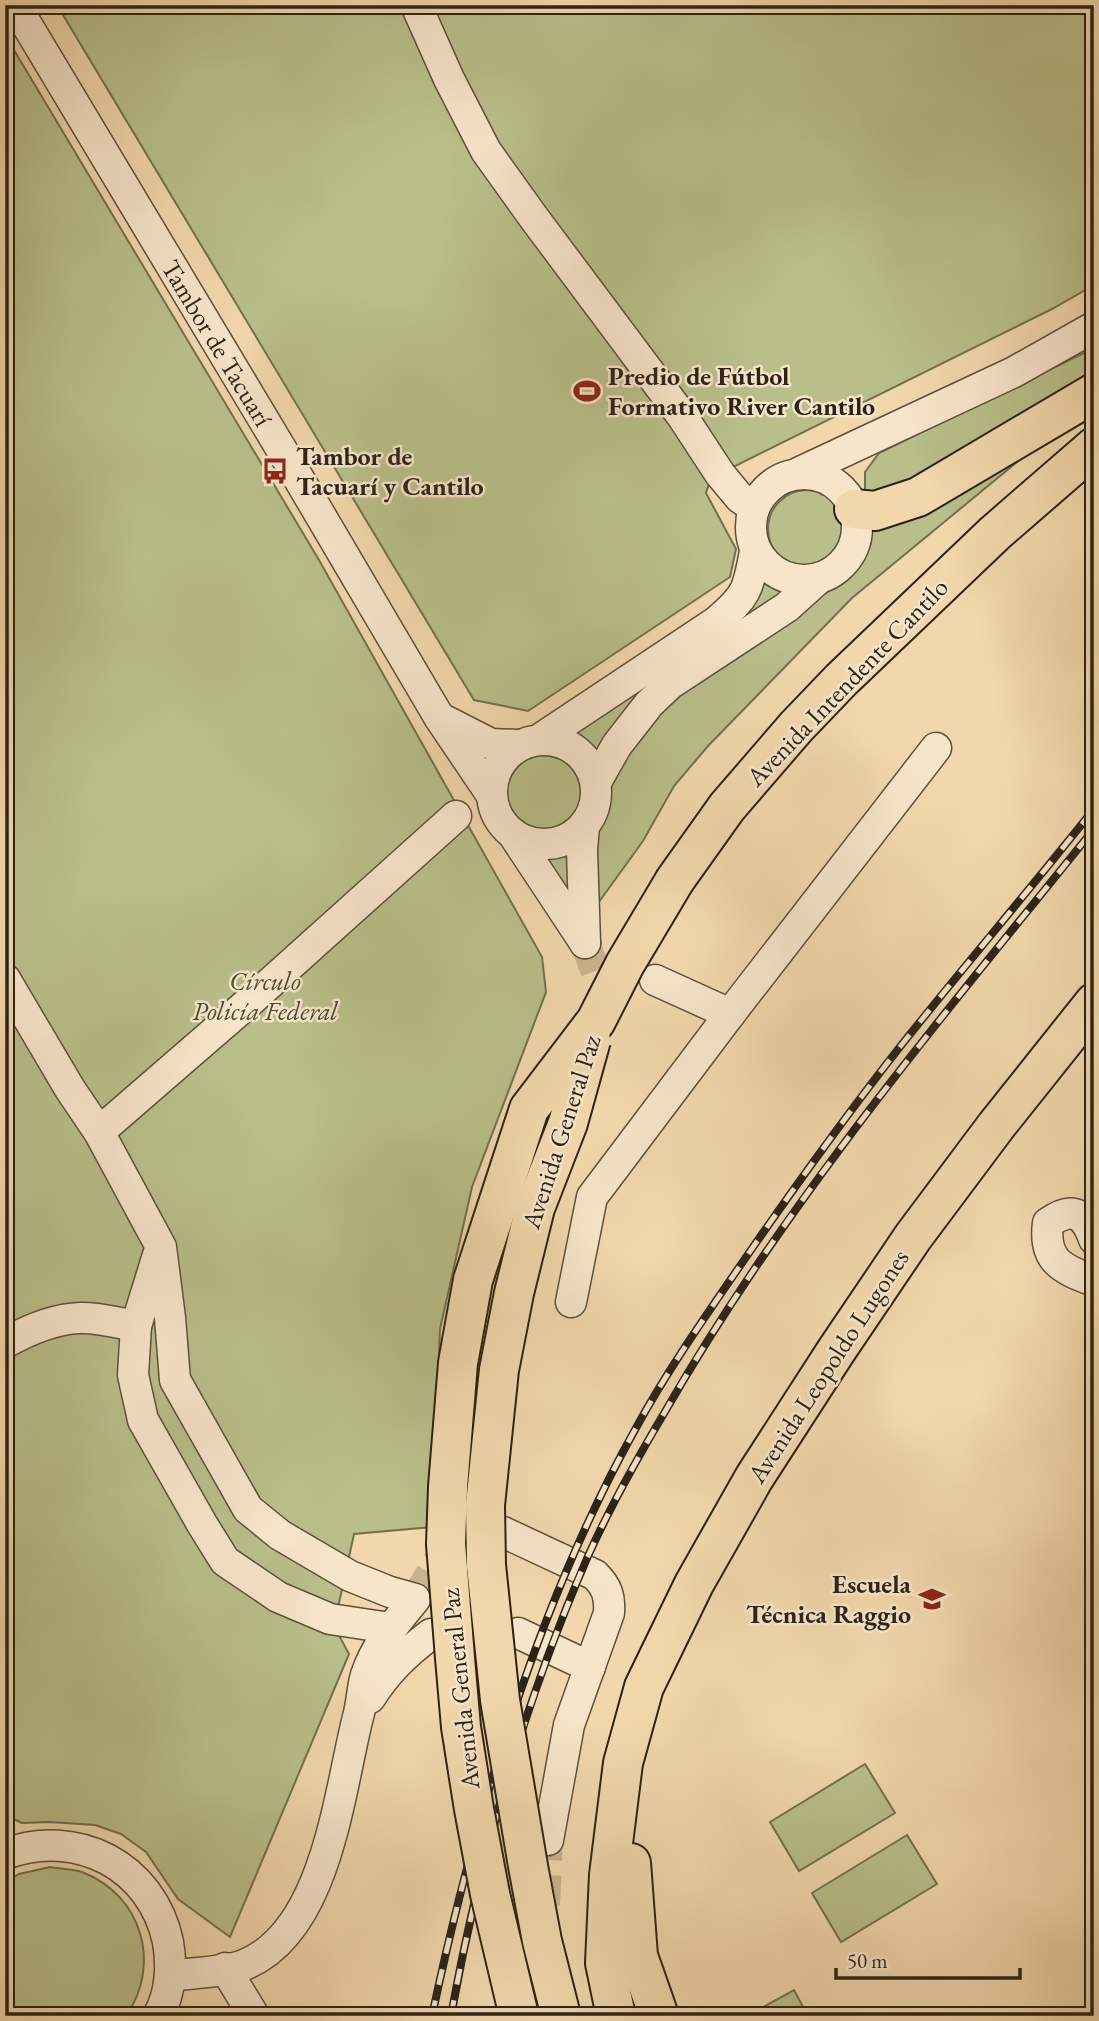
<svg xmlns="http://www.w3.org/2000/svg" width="1099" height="2021" font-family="'EB Garamond',serif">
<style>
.green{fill:#b9be8a;stroke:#727051;stroke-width:2}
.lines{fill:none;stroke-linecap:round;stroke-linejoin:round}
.minor-tunnel{stroke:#cab38e;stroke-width:30;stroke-dasharray:30 15;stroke-linecap:butt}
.minor-casing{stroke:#5d503d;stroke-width:33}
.highway-casing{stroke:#2b2318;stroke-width:42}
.minor{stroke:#f7e5c9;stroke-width:30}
.highway{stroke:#f2d7ac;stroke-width:38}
.rail-casing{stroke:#2b2318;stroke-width:8}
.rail{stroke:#f7e5c9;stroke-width:5;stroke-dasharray:16;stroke-linecap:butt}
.highway-bridge-casing{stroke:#2b2318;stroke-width:42;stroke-linecap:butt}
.highway-bridge{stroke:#f2d7ac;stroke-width:38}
.labels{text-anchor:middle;stroke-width:5;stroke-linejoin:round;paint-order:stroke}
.street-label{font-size:26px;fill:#2b2318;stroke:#f7e5c9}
.poi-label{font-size:26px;font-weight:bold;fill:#2b2318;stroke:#f7e5c9;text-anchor:start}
.park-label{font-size:26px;font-style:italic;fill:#4e4a34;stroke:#f7e5c9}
</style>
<rect width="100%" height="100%" fill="#f2d7ac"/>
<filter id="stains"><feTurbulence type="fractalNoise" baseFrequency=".00286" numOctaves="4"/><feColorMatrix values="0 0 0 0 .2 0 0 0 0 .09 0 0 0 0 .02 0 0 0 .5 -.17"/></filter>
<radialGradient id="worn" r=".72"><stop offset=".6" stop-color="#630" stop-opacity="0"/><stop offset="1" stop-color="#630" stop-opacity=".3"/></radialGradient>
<g class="green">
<path d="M57 5H1094V285L1052 309 711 478 706 493 736 549 730 577 528 711 474 700Z"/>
<path d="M5 35 319 560 542 957 546 992 472 1187 440 1329 432 1527 354 1534 334 1626 349 1654 230 1937 178 1899 146 1852 121 1834 95 1825 49 1822 22 1823 5 1815Z"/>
<path d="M1094 348V374L874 501 865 490V472L879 453Z"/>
<path d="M1013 450 1017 462 852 598 708 746 674 786 643 841 596 906 595 835 600 807 618 759 644 722 745 645 843 582 859 567 871 543 872 525Z"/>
<circle cx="807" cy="529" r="39"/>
<path d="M759 582 787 591 597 760 583 743 568 734Z"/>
<path d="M541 754 568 760 585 781C583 809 577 822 553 837 542 836 531 834 521 828 513 824 508 815 505 806 498 781 517 760 541 754Z"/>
<path d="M573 848 577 912 539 859 557 857Z"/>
<path d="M865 1764 895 1813 799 1871 770 1822Z"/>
<path d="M907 1835 937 1884 841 1942 812 1893Z"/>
<path d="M50 1867C60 1869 72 1869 82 1872 142 1895 162 1964 126 2016H5V1882L19 1874Z"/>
<path d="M794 1990 808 2016H747Z"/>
</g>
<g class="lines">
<g class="minor-tunnel">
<path d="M585 943 603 991 600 1015"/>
<path d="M516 1200 553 1117"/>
<path d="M415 1599 438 1562 445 1540"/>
<path d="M545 1905 548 1840"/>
</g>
<g class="minor-casing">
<g id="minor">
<path d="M15 5 289 462 439 717 491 794"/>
<path d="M416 5 449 79 486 151 534 218 682 416 720 474 740 498 753 507"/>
<path d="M798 473 1014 372 1094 327"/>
<circle cx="804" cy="527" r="53"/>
<path d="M444 720 491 744 518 745"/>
<path d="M540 739 716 622C747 596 748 590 755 551"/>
<circle cx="544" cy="792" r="52"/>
<path d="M596 782 617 745 649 704 670 684 787 607 818 579"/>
<path d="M584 826 582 850 585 943"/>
<path d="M513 834 585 943"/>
<path d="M5 979 70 1089 99 1132 161 1247 170 1318 175 1380 248 1509 280 1535 350 1576 390 1592 415 1599C396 1622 376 1645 366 1675 362 1688 362 1703 358 1717 339 1791 327 1932 244 1965 226 1972 190 1973 170 1976"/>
<path d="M655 980 730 1014 936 748"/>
<path d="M99 1132 249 1002 456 816"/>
<path d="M1094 1239C1084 1212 1072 1206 1048 1223 1043 1261 1062 1269 1094 1281"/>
<path d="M158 1255 136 1326 133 1375 143 1420 202 1524 225 1561 278 1597 330 1619 390 1628"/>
<path d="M571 1302 592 1197 730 1014"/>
<path d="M5 1343C28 1330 53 1319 80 1318 97 1317 118 1323 136 1326"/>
<path d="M503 1532 595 1575C607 1587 610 1596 609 1613L569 1725 548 1840"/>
<path d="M518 1633 590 1667"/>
<path d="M370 1698C387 1671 406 1653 431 1634"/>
<path d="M5 1854C77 1827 152 1866 168 1942 172 1965 171 1994 158 2016"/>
<path d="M225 1968 254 2016"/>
</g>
</g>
<g class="highway-casing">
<g id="highway">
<path d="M854 509 875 511 918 497 1094 393"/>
<path d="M675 880 727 807 796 727 841 680 995 533 1094 447"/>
<path d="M631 1863 638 1956 659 2016"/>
<path d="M616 2016 605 1963 609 1875 623 1763 644 1687 694 1584 754 1478 836 1351 913 1237 996 1126 1094 1003"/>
</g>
</g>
<use href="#minor" class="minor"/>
<use href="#highway" class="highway"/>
<g class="rail-casing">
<g id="rail">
<path d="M432 2016C474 1818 537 1605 636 1428 667 1371 705 1317 742 1263 793 1189 847 1114 903 1043 966 964 1031 888 1094 809"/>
<path d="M451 2016C479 1860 525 1701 588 1556 611 1505 638 1457 666 1410 786 1201 943 1016 1094 829"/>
</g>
</g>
<use href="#rail" class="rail"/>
<g class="highway-bridge-casing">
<g id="highway-bridge">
<path d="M519 2016 490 1894 474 1809 461 1727 455 1658 446 1544 448 1487 458 1363 473 1280 529 1109 596 1021 625 964 675 880"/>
<path d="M561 2016 542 1941 528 1866 500 1700 486 1565 485 1505 499 1370 514 1293 535 1208 568 1123 591 1040"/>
</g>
</g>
<use href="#highway-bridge" class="highway-bridge"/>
</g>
<defs>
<g id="stadium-bare" transform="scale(2.1)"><path d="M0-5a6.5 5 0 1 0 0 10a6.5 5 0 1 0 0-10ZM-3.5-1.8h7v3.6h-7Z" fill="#8f2418" stroke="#f7e5c9" stroke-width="2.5" paint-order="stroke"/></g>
<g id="bus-bare" transform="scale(2.1)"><path d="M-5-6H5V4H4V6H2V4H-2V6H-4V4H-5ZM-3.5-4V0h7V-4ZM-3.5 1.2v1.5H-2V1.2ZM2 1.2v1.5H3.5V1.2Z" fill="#8f2418" stroke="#f7e5c9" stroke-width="2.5" paint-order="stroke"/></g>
<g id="university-bare" transform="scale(2.1)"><path d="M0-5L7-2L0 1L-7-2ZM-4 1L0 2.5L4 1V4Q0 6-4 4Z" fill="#8f2418" stroke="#f7e5c9" stroke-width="2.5" paint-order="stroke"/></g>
</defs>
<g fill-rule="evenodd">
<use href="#stadium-bare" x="587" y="391"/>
<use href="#bus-bare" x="275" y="471"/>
<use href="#university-bare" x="932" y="1599"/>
</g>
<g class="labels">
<g class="street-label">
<text transform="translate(217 343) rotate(59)" y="9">Tambor de Tacuarí</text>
<text transform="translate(847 682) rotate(-46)" y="9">Avenida Intendente Cantilo</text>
<text transform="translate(561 1132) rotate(-72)" y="9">Avenida General Paz</text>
<text transform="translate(828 1366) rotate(-57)" y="9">Avenida Leopoldo Lugones</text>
<text transform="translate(460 1689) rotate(-96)" y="9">Avenida General Paz</text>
</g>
<g class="poi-label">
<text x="608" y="385">Predio de Fútbol<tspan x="608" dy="30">Formativo River Cantilo</tspan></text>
<text x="296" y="465">Tambor de<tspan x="296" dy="30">Tacuarí y Cantilo</tspan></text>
<text x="911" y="1593" text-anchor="end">Escuela<tspan x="911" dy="30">Técnica Raggio</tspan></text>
</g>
<g class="park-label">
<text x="265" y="990">Círculo<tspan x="265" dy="30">Policía Federal</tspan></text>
</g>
</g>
<rect width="1099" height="2021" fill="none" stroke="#f2d7ac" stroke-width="28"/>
<rect x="7" y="7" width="1085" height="2007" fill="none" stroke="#2b2318" stroke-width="3.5"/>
<rect x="14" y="14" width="1071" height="1993" fill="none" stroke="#2b2318" stroke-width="2"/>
<path d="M836 1968v10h184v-10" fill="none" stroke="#2b2318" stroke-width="3.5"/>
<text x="847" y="1968" font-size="21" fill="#2b2318" stroke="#f7e5c9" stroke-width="5" paint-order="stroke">50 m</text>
<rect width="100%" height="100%" filter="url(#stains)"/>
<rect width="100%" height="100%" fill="url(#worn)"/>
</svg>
